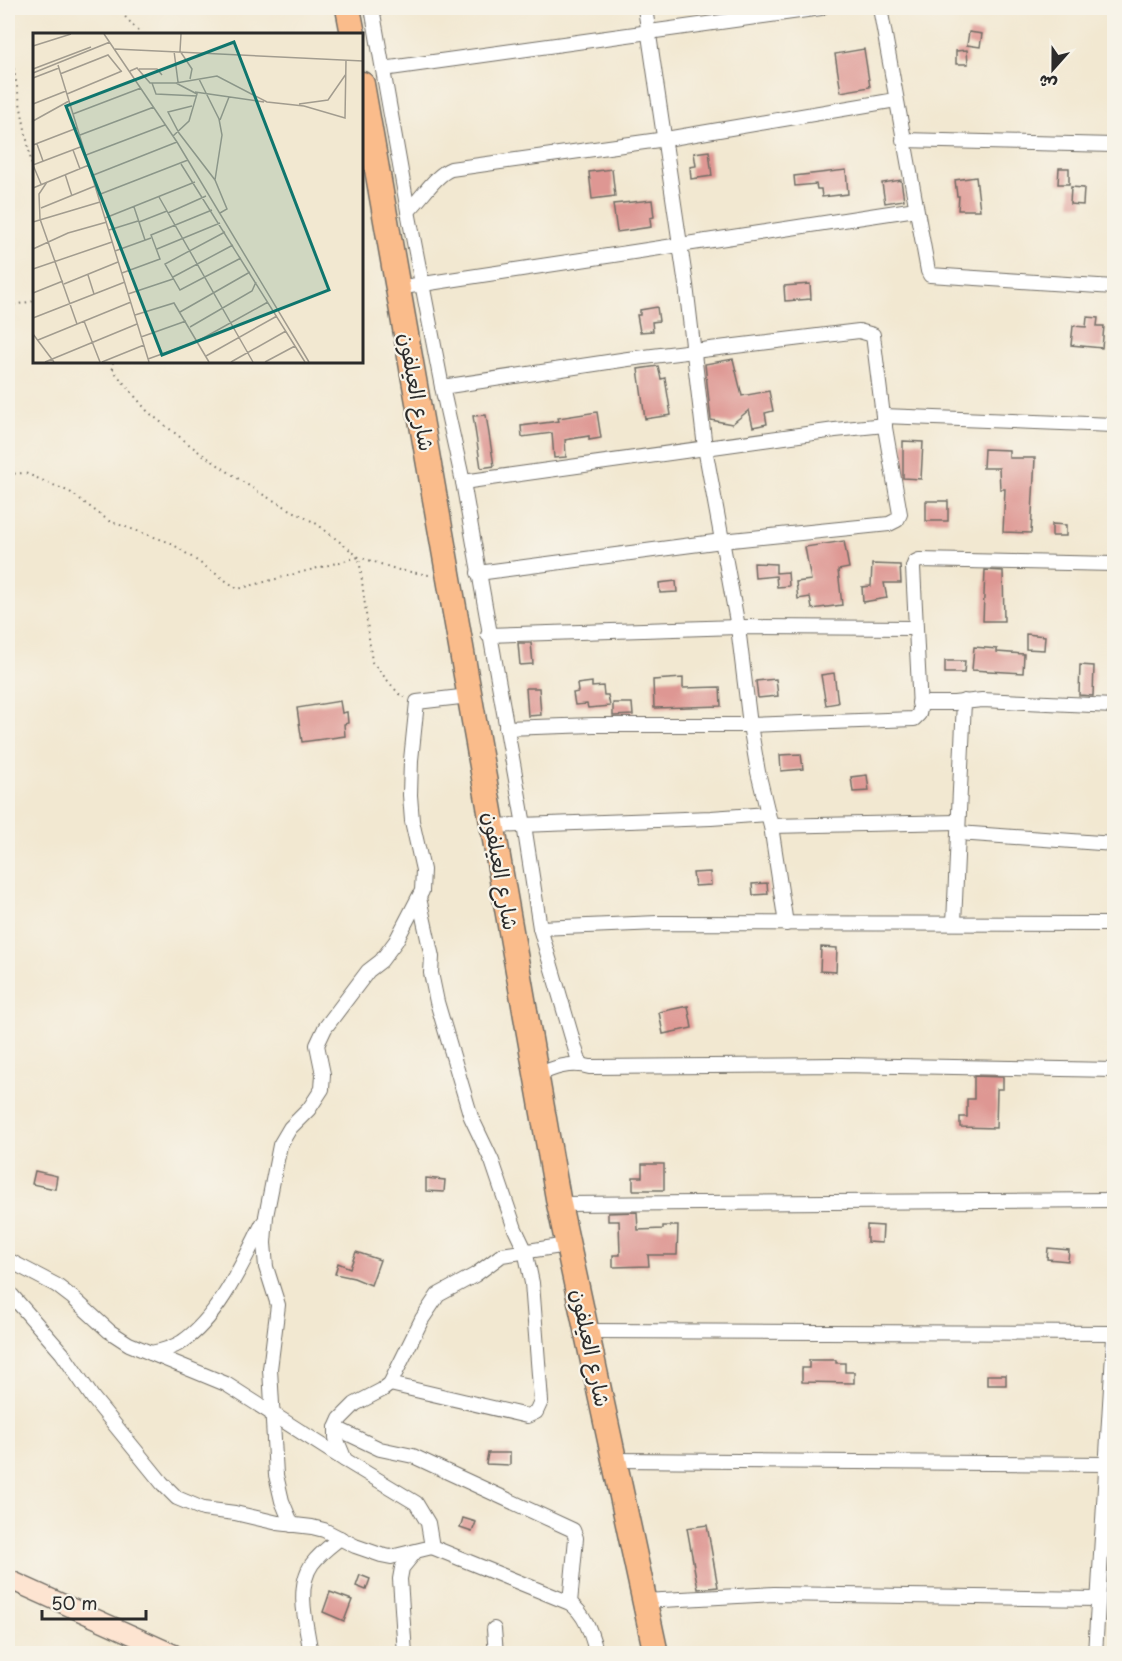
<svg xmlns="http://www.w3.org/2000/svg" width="1122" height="1661" font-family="'Playpen Sans','Playpen Sans Arabic',sans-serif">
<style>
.building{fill:#de9793}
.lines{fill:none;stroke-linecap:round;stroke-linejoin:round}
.street-casing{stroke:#716d65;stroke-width:16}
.secondary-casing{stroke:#716d65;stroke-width:21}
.highway-casing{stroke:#716d65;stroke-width:27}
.path{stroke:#716d65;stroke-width:2;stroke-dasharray:1.5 4.5;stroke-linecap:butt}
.street{stroke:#fff;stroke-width:14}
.secondary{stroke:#fde4d1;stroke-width:18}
.highway{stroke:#fabc8b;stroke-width:24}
.labels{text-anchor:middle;stroke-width:4.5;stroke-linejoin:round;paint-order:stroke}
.street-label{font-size:21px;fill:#2b2b2b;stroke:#f7f3e8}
.inset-road{fill:none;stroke:#a29c8f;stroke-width:1.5}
.view{fill:#0f766e;fill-opacity:0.15;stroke:#0f766e;stroke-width:3}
.inset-edge{fill:none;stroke:#2b2b2b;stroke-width:3}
</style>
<rect width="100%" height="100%" fill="#f7f3e8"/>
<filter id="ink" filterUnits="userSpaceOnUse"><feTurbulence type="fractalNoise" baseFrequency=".0167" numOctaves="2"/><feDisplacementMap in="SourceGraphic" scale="12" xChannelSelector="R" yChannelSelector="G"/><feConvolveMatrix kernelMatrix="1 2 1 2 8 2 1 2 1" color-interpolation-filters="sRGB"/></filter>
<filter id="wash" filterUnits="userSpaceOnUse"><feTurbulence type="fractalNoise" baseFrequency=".008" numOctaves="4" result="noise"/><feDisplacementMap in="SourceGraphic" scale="24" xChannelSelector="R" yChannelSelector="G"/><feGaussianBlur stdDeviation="1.35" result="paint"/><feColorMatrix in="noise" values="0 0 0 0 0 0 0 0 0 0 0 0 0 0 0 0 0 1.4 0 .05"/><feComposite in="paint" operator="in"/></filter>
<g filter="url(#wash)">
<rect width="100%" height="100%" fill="#f2e8d1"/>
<g id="blocks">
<g class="building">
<path d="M969 32 982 34 980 47 967 45Z"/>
<path d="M864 49 870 87 841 92 835 54Z"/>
<path d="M967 50 968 64H956V51Z"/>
<path d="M709 151 712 176 691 179 690 167 696 166 694 153Z"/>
<path d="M1059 168H1069V184H1058Z"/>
<path d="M612 169 615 196 592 199 589 172Z"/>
<path d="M846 170 848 194 822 197 821 189H817L816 184 795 186 794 176Z"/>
<path d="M976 177 980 210H958L959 196H957L955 180Z"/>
<path d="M901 180 904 200 885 203 882 183Z"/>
<path d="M1071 187 1084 188 1083 205 1070 204Z"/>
<path d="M652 200 654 217 650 218 651 227 617 232 613 204Z"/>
<path d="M810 284 811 299 785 301 784 286Z"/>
<path d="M657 307 659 321 652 322 653 331 640 332 637 315H640V310Z"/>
<path d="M1087 317 1098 318 1097 326H1104L1102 348 1071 345 1073 326 1086 327Z"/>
<path d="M733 359 742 396 769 391 773 411 765 413 767 424 753 427 749 410 732 424 711 420 705 364Z"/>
<path d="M658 366 661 379 665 378 671 415 645 419 638 369Z"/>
<path d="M597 412 601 438 589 440V436L565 440 566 457 554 458 552 433 522 437 521 426 559 421 558 418Z"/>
<path d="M486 415 494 466 481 468 473 416Z"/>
<path d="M903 441 923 442 921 479 903 478Z"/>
<path d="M984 449 1009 450V458H1035L1031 533 1003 532 1005 489H1000L999 468H983Z"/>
<rect x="926" y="501" width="22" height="20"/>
<path d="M1052 524 1066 525V536H1052Z"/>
<path d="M844 541 849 568 838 570 842 605 812 609 810 597 798 599 796 582 811 580 805 547Z"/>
<path d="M754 563 776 564V573L788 572 789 586 777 587 776 576 755 578Z"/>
<path d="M872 564 900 565 901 583H884L887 598 863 602 862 587 871 586Z"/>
<path d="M985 570 1003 571 1004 621H983Z"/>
<path d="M676 581 677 592 660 593 659 583Z"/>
<path d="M1026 634 1045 636 1044 650 1026 649Z"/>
<path d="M518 643H531L533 664 520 665Z"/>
<path d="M974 647 997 649V652L1024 654 1023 673 972 670Z"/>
<path d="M945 661H965L964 673H945Z"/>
<path d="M1080 665 1094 666 1093 696 1079 695Z"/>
<path d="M834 673 838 703 826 705 821 675Z"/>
<path d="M683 678V688L720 687 721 706 654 708 653 680Z"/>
<path d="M776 679 778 696 758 698 756 681Z"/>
<path d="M592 682V687L603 686 604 695H608L610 706 588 708 587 704 575 705 573 693 578 692 577 684Z"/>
<path d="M526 688H539L541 715 528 716Z"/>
<path d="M340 701 342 713 347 712 348 723 344 724 345 736 302 742 297 708Z"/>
<path d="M613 703H632L633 715 613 716Z"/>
<path d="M801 754 803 769 781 771 780 755Z"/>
<path d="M867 775 869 791 853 792 851 777Z"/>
<path d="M710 872 711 885 695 886 693 873Z"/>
<path d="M767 883 768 894 753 895 752 884Z"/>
<path d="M821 947 837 948 836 972 820 971Z"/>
<path d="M688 1006 692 1028 663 1034 659 1012Z"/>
<path d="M974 1076 1003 1077V1089H997L996 1128 960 1127V1117H967V1099H974Z"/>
<path d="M642 1164H664V1190H633V1177H642Z"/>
<path d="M35 1171 57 1176 55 1189 32 1184Z"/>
<path d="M426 1178 445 1180 444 1192 426 1191Z"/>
<path d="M637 1212 638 1230 663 1229V1226H678L677 1255H648L649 1266 613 1267V1255H620L619 1221H608V1213Z"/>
<path d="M867 1225 883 1226 882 1243 867 1242Z"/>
<path d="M1048 1248 1069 1250 1068 1261 1047 1259Z"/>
<path d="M356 1252 380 1260 371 1285 354 1278 335 1274 338 1263 350 1268Z"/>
<path d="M809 1360H836V1363H845V1372H854V1383L802 1382V1368H809Z"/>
<rect x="987" y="1375" width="19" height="10"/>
<path d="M488 1453H510V1465L486 1464Z"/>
<path d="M463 1518 476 1522 472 1532 460 1528Z"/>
<path d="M707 1525 718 1587 698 1589 687 1528Z"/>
<path d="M360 1575 370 1579 366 1590 356 1586Z"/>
<path d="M330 1592 352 1600 344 1621 323 1612Z"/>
</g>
</g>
</g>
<g filter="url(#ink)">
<use href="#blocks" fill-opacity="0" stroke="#716d65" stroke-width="1.5"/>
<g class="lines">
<g class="street-casing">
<g id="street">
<path d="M372 8 408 211 442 387 463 482 524 825 540 928 578 1058 582 1065"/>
<path d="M645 8 686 285 705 448 738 627 750 725 758 772 771 826 786 924"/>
<path d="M880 8 928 271 930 275 1114 287"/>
<path d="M383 69 821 8"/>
<path d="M903 140 1114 145"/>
<path d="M408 211C422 198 435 175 451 169L666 139 896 100"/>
<path d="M397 288 916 209"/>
<path d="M442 387 628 359 859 331 873 335 883 416 900 514 897 520 889 524 722 541 478 573"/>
<path d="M883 416 1114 425"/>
<path d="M463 482 835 430 885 425"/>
<path d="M488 635 738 627 915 628"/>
<path d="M919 703H954L982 700 1114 706"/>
<path d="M506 728 594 725H750L914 719 919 714 920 709 913 567 915 562 919 560 1114 564"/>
<path d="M492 826 711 818 768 814"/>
<path d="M771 826 958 822"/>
<path d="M958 833 1114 844"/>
<path d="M954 923 964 701"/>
<path d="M540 928 658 923 1114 924"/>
<path d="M535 1076C553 1068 570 1061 590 1067L841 1065 1114 1070"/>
<path d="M559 1204 1114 1200"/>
<path d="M567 1245 502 1255 475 1275 438 1295 422 1319 390 1384 382 1390 355 1404 340 1419 336 1428V1438L345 1460 416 1503 428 1523 432 1547 570 1603C587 1616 591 1634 597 1654"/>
<path d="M8 1260 56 1285 73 1298 109 1331 129 1344 226 1384 345 1460"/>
<path d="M8 1291 62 1353 93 1398 162 1483 177 1498 203 1509 235 1513 278 1523 312 1527 324 1530 355 1546 381 1555 391 1557 432 1547"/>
<path d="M585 1331 1114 1333"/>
<path d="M151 1353C162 1351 172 1348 182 1342 219 1317 243 1262 263 1223"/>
<path d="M390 1384 527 1416 536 1412 541 1401 532 1283 525 1250 515 1229 492 1161 471 1117 437 1002 431 973 432 957 419 898"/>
<path d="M336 1428 380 1449 413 1456 573 1530 576 1538 570 1603"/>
<path d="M614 1460 1107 1464"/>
<path d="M292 1525 282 1501 276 1475 270 1369 278 1305 266 1267 264 1243 266 1216 280 1145 290 1128 309 1109 322 1089 323 1074 317 1045 325 1028 368 971 381 961 396 941 422 891 423 870 412 821 410 795 411 760 417 702 469 696"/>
<path d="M644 1601 774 1594 1098 1599"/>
<path d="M494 1629 496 1654"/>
<path d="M311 1654C307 1627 295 1588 312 1564 319 1554 330 1546 340 1538"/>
<path d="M405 1654 400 1579 402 1568 415 1552"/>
<path d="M1095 1654 1114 1337"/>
</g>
</g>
<g class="secondary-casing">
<path id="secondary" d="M8 1579 174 1654"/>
</g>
<g class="highway-casing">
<g id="highway">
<path d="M348 8 353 34"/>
<path d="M362 84 559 1204 656 1654"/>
</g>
</g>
<g class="path">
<path d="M117 8 141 34"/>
<path d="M8 39 34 177"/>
<path d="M8 306 34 301"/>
<path d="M109 362 112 368"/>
<path d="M113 362V370L148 412 199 452 258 492 317 524 359 557 399 570 429 575"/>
<path d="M8 474 25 473 70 492 109 521 171 543 238 589 359 557 372 662 399 694 405 697"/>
</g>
<use href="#street" class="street"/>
<use href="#secondary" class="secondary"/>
<use href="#highway" class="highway"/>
</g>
</g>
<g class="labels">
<g class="street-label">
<text transform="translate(416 392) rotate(80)" y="7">شارع العيلفون</text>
<text transform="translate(500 871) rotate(80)" y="7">شارع العيلفون</text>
<text transform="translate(590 1348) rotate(78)" y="7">شارع العيلفون</text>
</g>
</g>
<g transform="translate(33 33)">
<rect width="330" height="330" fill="#f2e8d1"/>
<path class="inset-road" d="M71 1 144 109 276 329M148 1 147 18 159 36 157 46M0 13 38 1M82 16 330 28M141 18 145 49M25 32 116 329M0 36 58 14M106 36H124L129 42M97 38 104 35 117 50H143L164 61 156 88 140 103M0 40 77 9M27 41 75 22 88 38M0 45 26 35M166 46 186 86 189 102 182 147M119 50 123 61 164 63M143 50 184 43 234 69 271 73 312 85 313 27M162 59 231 69M34 61 89 38M0 71 33 58M266 71 295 67 313 41M159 73 135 79 146 100 182 147 194 176 187 180M40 81 108 55M187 87 196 64M0 88 36 68M47 102 121 74M4 111 10 128M0 112 44 95M40 117 47 136M53 122 132 92M148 131 272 329M0 132 50 113M0 132 8 151M32 141 39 163M58 143 144 109M14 149 6 161 7 186 44 291M0 155 56 132M65 162 155 127M126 164 220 329M101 174 112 207M8 175 62 153M135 180 173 163M72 185 162 149M0 189 67 169M106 189 134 178M76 197 105 188M192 199 132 231 147 257 208 225M0 216 35 200 74 189M124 216 187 190M82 218 118 205M0 236 79 209M89 240 127 226 118 202 179 177M55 242 61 261M140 244 200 212M31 251 85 229M0 260 30 248M95 261 140 246M147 279 217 239M102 282 141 270 176 329M0 285 92 249M51 288 67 329M157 294 219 258 223 249M0 301 21 329M108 304 153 288M5 307 98 269M173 323 244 283M115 326 165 308 235 269M12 329 104 291M69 329 111 312M198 329 253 298M232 329 262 313"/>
<path class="view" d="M201 9 296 257 129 322 33 73Z"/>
<rect width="330" height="330" class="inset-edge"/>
</g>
<rect width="1122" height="1661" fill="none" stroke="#f7f3e8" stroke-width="30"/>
<g transform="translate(1053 69) rotate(201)" stroke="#f7f3e8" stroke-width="4.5" paint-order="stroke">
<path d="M0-4.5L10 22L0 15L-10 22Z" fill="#2b2b2b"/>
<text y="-9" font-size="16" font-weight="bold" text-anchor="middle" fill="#2b2b2b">ش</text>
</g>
<path d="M42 1610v9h104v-9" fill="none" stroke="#2b2b2b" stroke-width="3"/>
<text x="51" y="1610" font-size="18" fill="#2b2b2b" stroke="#f7f3e8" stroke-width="4.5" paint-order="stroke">50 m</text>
</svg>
